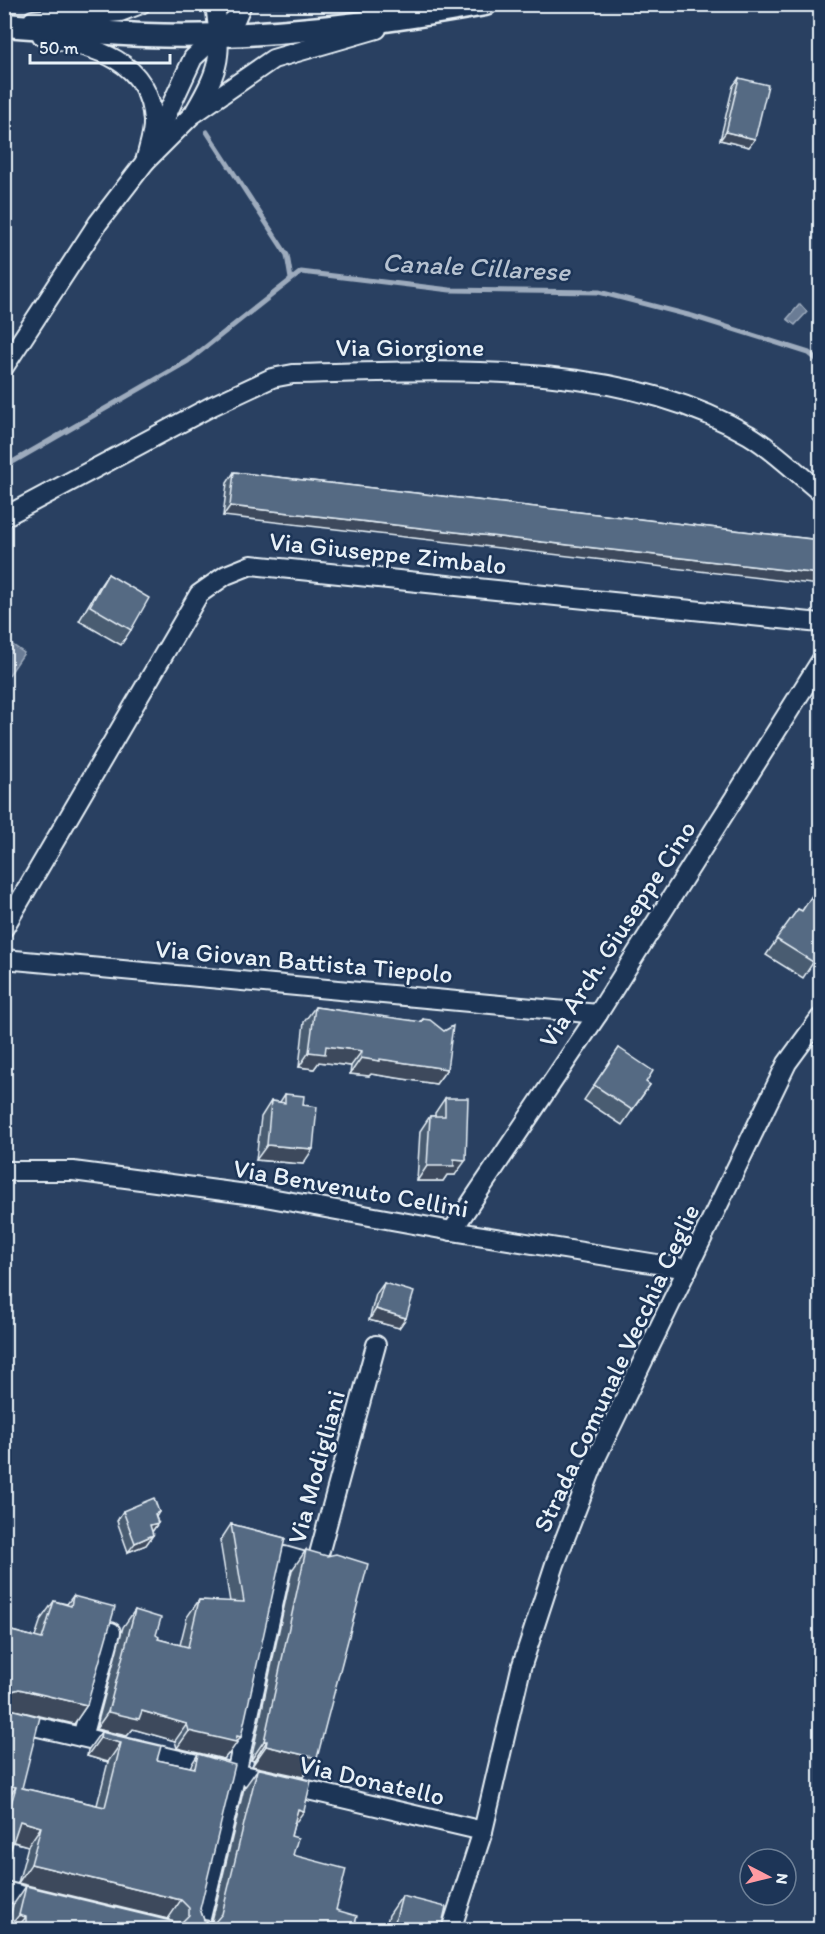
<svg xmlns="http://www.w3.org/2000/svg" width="825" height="1934" font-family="Itim,sans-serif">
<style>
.water{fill:#6b7c95;stroke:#9dabbd;stroke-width:1.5}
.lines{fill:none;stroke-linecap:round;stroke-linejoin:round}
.stream{stroke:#9dabbd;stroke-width:5}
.minor-casing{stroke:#e8f1f8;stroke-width:22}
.major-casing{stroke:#e8f1f8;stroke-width:27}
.minor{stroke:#1d3557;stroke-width:18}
.major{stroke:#1d3557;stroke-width:22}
.wall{fill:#495b71;stroke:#e8f1f8;stroke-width:1.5}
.shaded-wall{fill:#3c4a5c;stroke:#e8f1f8;stroke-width:1.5}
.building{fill:#556a83;stroke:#e8f1f8;stroke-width:1.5}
.labels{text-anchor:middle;stroke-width:5;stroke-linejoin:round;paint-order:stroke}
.street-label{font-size:26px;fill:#e8f1f8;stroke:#1d3557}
.water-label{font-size:27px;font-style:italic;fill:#b6c2d0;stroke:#1d3557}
</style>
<rect width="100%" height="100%" fill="#294061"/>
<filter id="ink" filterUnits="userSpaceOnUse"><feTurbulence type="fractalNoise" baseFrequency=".0167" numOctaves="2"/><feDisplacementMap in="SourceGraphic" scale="12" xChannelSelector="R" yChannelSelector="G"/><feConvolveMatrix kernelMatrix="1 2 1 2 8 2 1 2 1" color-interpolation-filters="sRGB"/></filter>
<g filter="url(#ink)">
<g class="water">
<path d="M800 304 807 312 795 325 787 319Z"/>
<path d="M10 643 24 653 7 678 5 676V651Z"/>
</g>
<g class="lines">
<g class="stream">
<path d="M207 132 287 255 291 279"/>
<path d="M4 467 188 361 301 272 450 290 599 292 692 316 809 353 820 362"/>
</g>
<g class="minor-casing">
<g id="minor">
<path d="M370 4 411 12"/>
<path d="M33 20 120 12 141 4"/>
<path d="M42 36C92 47 149 58 153 121 154 133 148 149 145 162"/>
<path d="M195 111C221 66 222 56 215 4"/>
<path d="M156 138 193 58 236 18 242 4"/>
<path d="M4 367 98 223 145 162 192 115 273 59 377 29"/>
<path d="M4 517 212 406 272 378 293 374C440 371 618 358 749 435 774 450 798 474 820 492"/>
<path d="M4 928 199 594 226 575 251 565 820 623"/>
<path d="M4 959 598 1014"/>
<path d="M4 1171H73L254 1195 452 1231 688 1269"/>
<path d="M452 1231 598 1014 820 662"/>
<path d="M4 1719 483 1831"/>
<path d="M82 1737 111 1632"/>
<path d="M4 1891 44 1901"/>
<path d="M198 1930 236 1774 284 1556 316 1565 376 1345"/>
<path d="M451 1930 483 1831 521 1668 555 1564 597 1456 787 1063 820 1018"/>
</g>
</g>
<g class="major-casing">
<path id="major" d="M4 25C51 28 98 33 145 35 259 39 374 24 485 4"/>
</g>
<use href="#minor" class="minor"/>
<use href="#major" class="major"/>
</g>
<g class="wall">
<path d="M739 78 755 139 749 147 720 140 733 86Z"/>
<path d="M234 472 820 540 223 516 227 483Z"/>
<path d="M108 574 131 630 121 645 79 621 98 589Z"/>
<path d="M817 888 820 952 803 978 766 955 798 909 802 911Z"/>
<path d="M315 1007 420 1022 423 1019 447 1069 436 1084 371 1074 369 1076 350 1074 351 1066 319 1062 314 1069 299 1067 304 1022Z"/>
<path d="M619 1048 646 1082 650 1085 622 1125 584 1100Z"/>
<path d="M285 1094 303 1105V1164L256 1160 261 1117 271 1101 280 1102Z"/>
<path d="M445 1098 455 1175H447L443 1181H417L420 1131 430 1116H435V1113Z"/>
<path d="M384 1283 406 1318 399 1328 369 1320 376 1294Z"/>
<path d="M123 1511 159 1512 156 1517 158 1523 152 1532 153 1535 146 1545 128 1552 117 1521Z"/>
<path d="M231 1524 285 1538 229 1754H228L224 1759 177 1748 175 1741 133 1729 127 1736 96 1729 123 1627 135 1610 158 1639 180 1645 187 1617 199 1600 230 1602 220 1541Z"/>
<path d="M306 1550 303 1777 252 1766 254 1761 251 1760 292 1570Z"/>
<path d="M73 1596 87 1705 74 1724 10 1709 22 1788 97 1805 108 1762 87 1756 88 1750 101 1732 157 1760 190 1767 198 1754 200 1909 204 1920 212 1921 244 1788 257 1770 294 1824 291 1836 293 1855 336 1910 355 1924 375 1929H7L13 1905 26 1886 170 1921 168 1919 18 1883 28 1846 13 1842 4 1869V1629L35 1637 41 1619 54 1601 67 1604Z"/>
<path d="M402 1896 441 1929H385L389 1915Z"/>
</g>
<g class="shaded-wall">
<path d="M726 132 755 139 749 147 720 140Z"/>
<path d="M230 506 820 574V585L223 516Z"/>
<path d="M326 1046 362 1051 351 1066 319 1062 314 1069 299 1067 309 1052Z"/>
<path d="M361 1058 380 1059 447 1069 436 1084 371 1074 369 1076 350 1074Z"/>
<path d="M267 1145 313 1149 303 1164 256 1160Z"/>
<path d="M454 1159 466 1160 455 1175H447L443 1181H417L427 1166Z"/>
<path d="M376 1309 406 1318 399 1328 369 1320Z"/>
<path d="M158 1523 151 1533 150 1525Z"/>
<path d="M153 1535 146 1545 128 1552 135 1543Z"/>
<path d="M19 1689 87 1705 74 1724 6 1708 4 1699 9 1692Z"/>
<path d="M142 1711 187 1724 175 1741 133 1729 127 1736 96 1729 108 1712Z"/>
<path d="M189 1731 237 1736 241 1737 229 1754H228L224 1759 177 1748Z"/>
<path d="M100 1738 121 1743 108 1762 87 1756Z"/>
<path d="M264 1741H267L254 1761 251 1760Z"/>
<path d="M266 1746 317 1758 303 1777 252 1766Z"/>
<path d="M4 1784 16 1787 4 1803Z"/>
<path d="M298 1809 304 1811 291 1829Z"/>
<path d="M20 1821 41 1827 28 1846 7 1840Z"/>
<path d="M31 1864 181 1900 168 1919 18 1883Z"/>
<path d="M19 1915 26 1917 16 1929H8Z"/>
</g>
<g class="building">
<path d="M739 78 768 85 755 139 726 132Z"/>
<path d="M234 472 820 540V574L230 506Z"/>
<path d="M108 574 149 598 131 630 90 606Z"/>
<path d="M817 888 820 890V952L813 962 776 939 798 909 802 911Z"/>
<path d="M315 1007 422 1022 423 1019 430 1020 444 1031 453 1026 447 1069 380 1059V1061L361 1058 362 1051 326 1046 325 1054 309 1052Z"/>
<path d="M619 1048 653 1071 646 1082 650 1085 632 1110 594 1085Z"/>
<path d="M285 1094 304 1096 303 1105 317 1107 313 1149 267 1145 271 1101 285 1103Z"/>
<path d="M445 1098H468L466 1160 454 1159V1166H427L430 1116H445Z"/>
<path d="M384 1283 414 1292 406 1318 376 1309Z"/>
<path d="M154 1498 159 1512 155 1514 158 1523 150 1525 153 1535 135 1543 123 1511Z"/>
<path d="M231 1524 285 1538 241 1737 237 1736 236 1742 189 1731 187 1724 142 1711 139 1719 108 1712 135 1610 161 1618 156 1635 159 1637 158 1639 188 1647 199 1600 244 1602Z"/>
<path d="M306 1550 327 1556 336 1554 368 1564 317 1758 266 1746 267 1741H264Z"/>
<path d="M73 1596 115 1607 87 1705 19 1689 9 1692 6 1697 10 1709 40 1717 22 1788 105 1807 121 1743 100 1738 101 1732 161 1746 157 1760 195 1768 198 1754 235 1765 200 1909 204 1920 215 1922 222 1914 257 1770 260 1769 311 1781 304 1811 298 1809 291 1836 298 1838 293 1855 346 1869 336 1910 357 1916 355 1924 375 1929H24L26 1922V1917L19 1915 26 1886 175 1922H182L189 1915V1908L181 1900 31 1864 41 1827 20 1821 4 1869V1813L8 1814 16 1787 4 1784V1629L42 1639 54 1601 71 1606Z"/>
<path d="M402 1896 446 1907 441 1929H393Z"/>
</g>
</g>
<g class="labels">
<g class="street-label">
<text x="410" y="356">Via Giorgione</text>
<text transform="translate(388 553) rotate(6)" y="9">Via Giuseppe Zimbalo</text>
<text transform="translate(617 934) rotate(-57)" y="9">Via Arch. Giuseppe Cino</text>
<text transform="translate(304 961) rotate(5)" y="9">Via Giovan Battista Tiepolo</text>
<text transform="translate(351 1188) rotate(10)" y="9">Via Benvenuto Cellini</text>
<text transform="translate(616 1368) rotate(-65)" y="9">Strada Comunale Vecchia Ceglie</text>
<text transform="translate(316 1467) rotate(-75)" y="9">Via Modigliani</text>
<text transform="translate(372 1780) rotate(13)" y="9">Via Donatello</text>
</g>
<g class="water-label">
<text transform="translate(476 267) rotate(3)" y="9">Canale Cillarese</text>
</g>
</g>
<rect width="825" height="1934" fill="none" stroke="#1d3557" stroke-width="24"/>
<rect x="12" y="12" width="801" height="1910" fill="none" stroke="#e8f1f8" stroke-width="2" filter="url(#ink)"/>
<g transform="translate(768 1877) rotate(97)"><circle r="28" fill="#1d3557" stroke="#6e8097" stroke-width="1.5"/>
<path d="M0-4.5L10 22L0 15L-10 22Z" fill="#ff9aa2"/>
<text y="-9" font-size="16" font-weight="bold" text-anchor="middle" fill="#e8f1f8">N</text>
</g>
<path d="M30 54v9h140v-9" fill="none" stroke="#e8f1f8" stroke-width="3"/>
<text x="39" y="54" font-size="18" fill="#e8f1f8" stroke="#1d3557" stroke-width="4.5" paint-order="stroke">50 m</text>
</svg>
